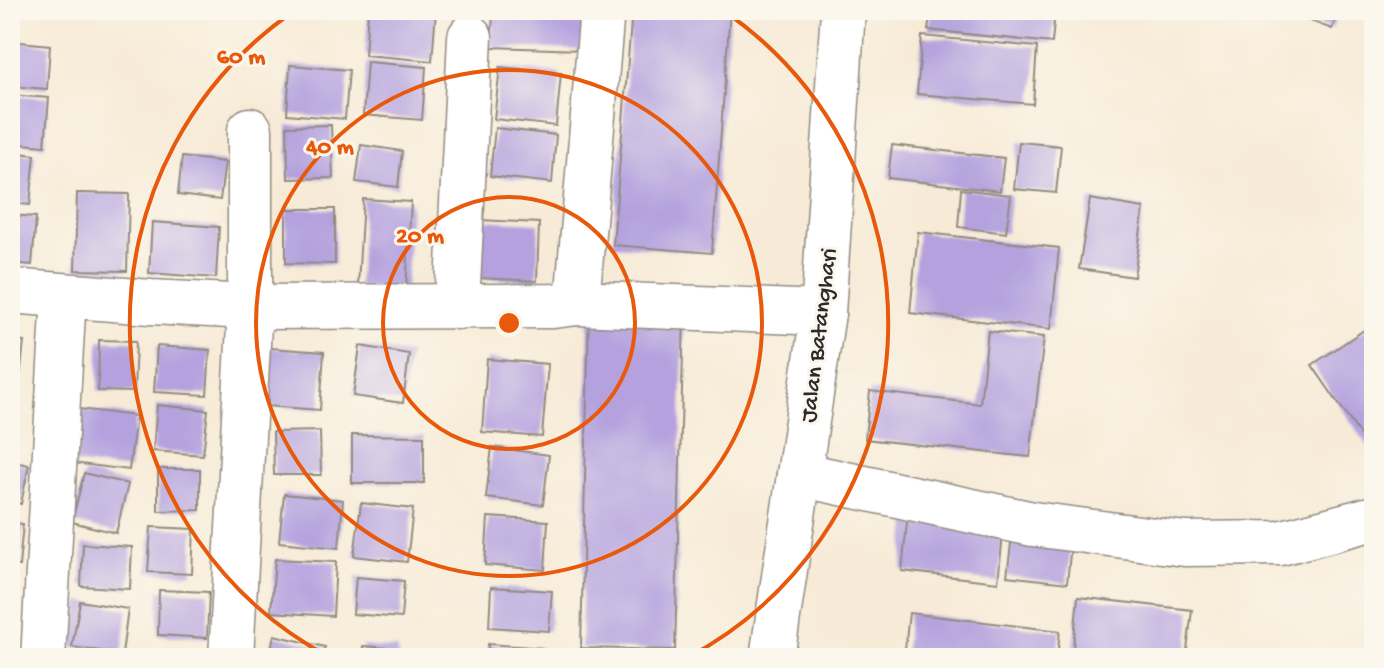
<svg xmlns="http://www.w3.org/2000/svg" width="1384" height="668" font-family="'Gochi Hand',sans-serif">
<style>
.building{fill:#b4a1de}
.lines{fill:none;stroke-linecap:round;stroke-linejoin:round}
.minor-casing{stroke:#918b81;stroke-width:47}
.minor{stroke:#fff;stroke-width:44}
.ring{fill:none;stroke:#e8590c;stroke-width:4}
.labels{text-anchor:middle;stroke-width:6;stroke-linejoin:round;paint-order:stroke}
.street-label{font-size:24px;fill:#2b2b2b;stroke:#fbf7ec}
.centre{fill:#e8590c;stroke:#fbf7ec;stroke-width:4}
.ring-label{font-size:24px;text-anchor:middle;font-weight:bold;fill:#e8590c;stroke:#fbf7ec;stroke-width:6;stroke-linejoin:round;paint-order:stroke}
</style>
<rect width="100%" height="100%" fill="#fbf7ec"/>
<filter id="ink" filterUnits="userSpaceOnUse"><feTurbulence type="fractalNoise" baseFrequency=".0125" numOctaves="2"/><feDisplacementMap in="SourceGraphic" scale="16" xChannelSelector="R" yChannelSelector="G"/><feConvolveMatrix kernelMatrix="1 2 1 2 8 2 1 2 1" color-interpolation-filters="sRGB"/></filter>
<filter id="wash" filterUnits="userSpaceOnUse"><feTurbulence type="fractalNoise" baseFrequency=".006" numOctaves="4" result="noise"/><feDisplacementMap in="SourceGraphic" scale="32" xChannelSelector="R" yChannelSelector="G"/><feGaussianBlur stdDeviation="1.8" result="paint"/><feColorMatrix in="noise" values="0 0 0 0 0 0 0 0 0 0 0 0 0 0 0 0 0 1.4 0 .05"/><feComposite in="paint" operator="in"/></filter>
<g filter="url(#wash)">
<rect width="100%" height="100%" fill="#f7ebd7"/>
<g id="blocks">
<g class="building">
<path d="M368 10H436L432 61 365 55Z"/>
<path d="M632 10H730L712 253 613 245Z"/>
<path d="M931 10H1055L1052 43 928 30Z"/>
<path d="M1281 10H1339L1332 29Z"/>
<path d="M493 14 583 17 582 50 491 47Z"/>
<path d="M922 36 1037 47 1033 104 917 94Z"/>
<path d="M10 41 50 45 47 89 10 86Z"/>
<path d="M367 62 426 67 422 120 363 115Z"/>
<path d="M290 65 349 70 345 119 287 114Z"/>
<path d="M500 67 561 73 556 126 494 119Z"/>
<path d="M10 95 49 98 45 146 10 143Z"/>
<path d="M331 125 333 178 288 179 287 126Z"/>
<path d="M495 128 556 135 552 183 490 176Z"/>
<path d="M1019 142 1061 146 1056 193 1014 189Z"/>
<path d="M361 145 402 151 398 187 356 182Z"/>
<path d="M892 145 1004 158 1000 191 888 178Z"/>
<path d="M10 152 35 155 30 205 10 203Z"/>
<path d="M182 157 225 162 220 200 178 195Z"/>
<path d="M961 189 1011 195 1006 233 958 227Z"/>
<path d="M77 193 129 194 127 271 75 270Z"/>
<path d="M363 199 411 202 406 290 358 286Z"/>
<path d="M1090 199 1144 208 1134 277 1079 269Z"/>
<path d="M286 209H335V264L286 263Z"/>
<path d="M10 215 36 217 32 265 10 263Z"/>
<path d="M480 220 539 223 537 281 477 278Z"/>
<path d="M152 222 219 227 216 278 149 273Z"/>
<path d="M918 232 1059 248 1051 329 910 313Z"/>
<path d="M589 312 684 315 675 650 581 648Z"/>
<path d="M1370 326 1374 333V445L1369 448 1312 365Z"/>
<path d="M988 331 1044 337 1030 457 865 439 870 391 980 404Z"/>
<path d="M99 340 136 341 134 392 98 391Z"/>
<path d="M10 341 24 342 20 377 10 376Z"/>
<path d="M157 346 210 350 207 395 154 392Z"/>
<path d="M360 346 409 354 403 403 353 396Z"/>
<path d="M270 348 324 352 320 410 266 406Z"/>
<path d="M487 359 548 364 542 437 482 432Z"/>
<path d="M10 399 16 400 12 427H10Z"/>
<path d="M157 405 208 410 203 455 153 451Z"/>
<path d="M79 409 136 416 129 470 72 463Z"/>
<path d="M320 431 321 475H274L273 432Z"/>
<path d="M352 435 424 436V483H352Z"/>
<path d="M492 447 549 455 543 505 486 498Z"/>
<path d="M10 461 29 465 21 504 10 501Z"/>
<path d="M158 469H200V510L158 511Z"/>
<path d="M84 473 128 484 116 533 72 522Z"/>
<path d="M284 494 343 500 339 548 279 542Z"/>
<path d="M361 503 413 509 407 562 354 556Z"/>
<path d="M908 513 1004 524 998 582 902 571Z"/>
<path d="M488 517 548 521 545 570 485 565Z"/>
<path d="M10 523 23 524 19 566 10 565Z"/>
<path d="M151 527 194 529 192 574 148 572Z"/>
<path d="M1013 528 1072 535 1067 583 1007 576Z"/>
<path d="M83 544 132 547 130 589 81 586Z"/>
<path d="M275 559 336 562 333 616 271 612Z"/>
<path d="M356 577 404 581 401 618 353 614Z"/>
<path d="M491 587 552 591 549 631 489 627Z"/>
<path d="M159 590 209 592 207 638 158 635Z"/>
<path d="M1078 597 1192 610 1186 658H1072Z"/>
<path d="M80 601 128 609 122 654 72 647Z"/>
<path d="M909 613 1060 631 1057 658H904Z"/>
<path d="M274 635 325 647 322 658H269Z"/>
<path d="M488 644 542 648 541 658H487Z"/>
<path d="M363 646 398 649V658H362Z"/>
</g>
</g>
</g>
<g filter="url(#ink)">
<use href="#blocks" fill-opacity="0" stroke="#918b81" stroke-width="2"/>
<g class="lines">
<g class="minor-casing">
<g id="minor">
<path d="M10 291 151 302 250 307 553 306 577 303 823 313"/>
<path d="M577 303 602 10"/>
<path d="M457 307 470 37"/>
<path d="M799 474 1033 524 1185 544 1280 543 1374 518"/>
<path d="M43 658 64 296"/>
<path d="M231 658 250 307V130"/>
<path d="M772 658 823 313 843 10"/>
</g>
</g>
<use href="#minor" class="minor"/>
</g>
</g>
<g class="ring">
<circle cx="509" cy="323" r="126"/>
<circle cx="509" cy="323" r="253"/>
<path d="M331 658A379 379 0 0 1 294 11M724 11A379 379 0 0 1 687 658"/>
</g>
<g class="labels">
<g class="street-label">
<text transform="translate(817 335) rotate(-83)" y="8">Jalan Batanghari</text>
</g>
</g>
<circle cx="509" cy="323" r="12" class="centre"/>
<g class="ring-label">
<text x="241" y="63">60 m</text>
<text x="330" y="153">40 m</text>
<text x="420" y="242">20 m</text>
</g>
<rect width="1384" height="668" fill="none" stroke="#fbf7ec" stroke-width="40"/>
</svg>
